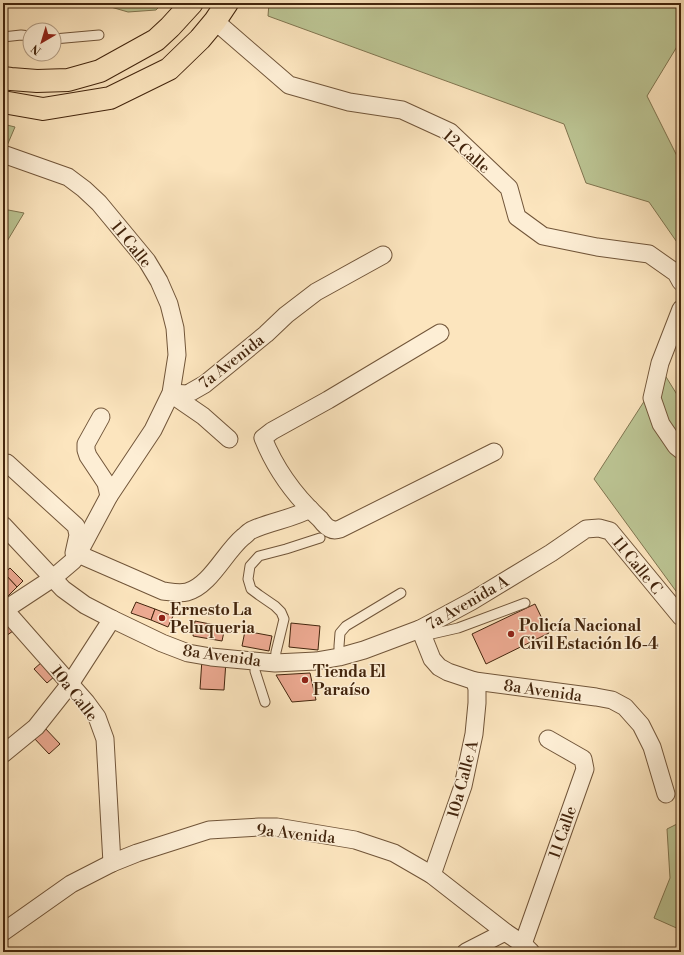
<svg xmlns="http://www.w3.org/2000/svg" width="684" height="955" font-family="'Libre Bodoni',serif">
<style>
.green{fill:#bcc594;stroke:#807550}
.building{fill:#eca991;stroke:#43250d}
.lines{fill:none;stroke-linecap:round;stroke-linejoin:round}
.service-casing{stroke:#715539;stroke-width:11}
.minor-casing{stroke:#715539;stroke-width:19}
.trunk-casing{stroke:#43250d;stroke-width:24}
.service{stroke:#fdeed5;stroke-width:9}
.minor{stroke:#fdeed5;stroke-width:17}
.trunk{stroke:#fce5be;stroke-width:22}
.poi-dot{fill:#8f2418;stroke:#fdeed5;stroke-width:1.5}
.labels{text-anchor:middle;stroke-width:3;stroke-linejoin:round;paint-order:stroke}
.street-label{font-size:16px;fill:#43250d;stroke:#fdeed5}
.poi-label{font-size:16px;font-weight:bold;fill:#43250d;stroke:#fdeed5;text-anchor:start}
</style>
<rect width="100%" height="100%" fill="#fce5be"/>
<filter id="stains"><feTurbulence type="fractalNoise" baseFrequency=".005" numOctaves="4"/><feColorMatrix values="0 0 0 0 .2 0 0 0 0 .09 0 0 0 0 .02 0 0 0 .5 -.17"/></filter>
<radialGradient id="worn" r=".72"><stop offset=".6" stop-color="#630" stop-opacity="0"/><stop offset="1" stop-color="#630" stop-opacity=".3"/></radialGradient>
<g class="green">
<path d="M97 3H163L156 10 128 12Z"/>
<path d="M269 3H681V40L647 96 681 164V248L649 202 586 183 564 124 268 16Z"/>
<path d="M3 124 15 127 3 155Z"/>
<path d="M3 209 24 213 3 248Z"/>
<path d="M663 372 681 401V425L669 448 681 455V598L594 479Z"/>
<path d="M681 822V930L654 918 670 878 667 829Z"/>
</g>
<g class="building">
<path d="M10 568 23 581 17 587 4 573Z"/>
<path d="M4 573 17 587 5 599 3 597V574Z"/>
<path d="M136 602 155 609 151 620 131 613Z"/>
<path d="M535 604 549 633 486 664 472 634Z"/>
<path d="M155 609 173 616 168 627 151 620Z"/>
<path d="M5 621 13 631 3 638V622Z"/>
<path d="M195 621 225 627 222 641 193 636Z"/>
<path d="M291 623 320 626 318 650 289 647Z"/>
<path d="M245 631 272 636 269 651 242 646Z"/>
<path d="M202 659 226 661 224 690 200 689Z"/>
<path d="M42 662 55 676 47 683 34 669Z"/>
<path d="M310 673 316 700 292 702 276 675Z"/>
<path d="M44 727 60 744 49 754 33 737Z"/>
</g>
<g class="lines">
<g class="service-casing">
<g id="service">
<path d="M3 37 21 35 30 36"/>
<path d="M54 39 99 35"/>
<path d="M423 636 458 628 525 603"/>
<path d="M339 657V646L340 633 346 626 401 593"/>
<path d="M256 661 255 671 265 702"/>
<path d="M275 663 276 652 284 619 281 612 275 606 259 595 251 589 248 579 250 566 259 556 286 549 320 538"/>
</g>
</g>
<g class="minor-casing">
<g id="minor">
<path d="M215 21 289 85 349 102 402 110 450 132 509 188 517 217 543 236 597 247 649 254 676 273 681 282"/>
<path d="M3 154 68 177 84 189 99 203 147 261 159 281 169 304 175 328 177 355 171 393 153 430 109 496 78 554 73 561 53 578 3 611"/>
<path d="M681 309 660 363 652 398 661 424 676 446 681 450"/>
<path d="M440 333 328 400 272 431 263 438C275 468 296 497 320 519 323 523 327 528 331 529 334 531 337 530 340 529L494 452"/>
<path d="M171 393 187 394 191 392 205 384 266 334 286 315 316 292 383 255"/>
<path d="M171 394 203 416 229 439"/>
<path d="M101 417 86 444V450L88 456 106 483 109 496"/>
<path d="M7 463 76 526 78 535 74 553"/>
<path d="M3 525 63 589 85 605 112 619 162 643 188 653 211 657 275 663 316 661 339 657 364 650 420 629 472 601 551 553 586 529 599 528 610 531 681 617"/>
<path d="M78 554 163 591C171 592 179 594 187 592 210 586 225 552 243 537 246 535 249 531 252 530 271 521 292 519 310 509"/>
<path d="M5 610 86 702 97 717 105 739 112 863"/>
<path d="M420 629 432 659 439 667 448 672 475 681 596 697 612 700 625 707 641 725 652 747 666 794"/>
<path d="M3 754 36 727 70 684 112 619"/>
<path d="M432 875 463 786 474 734 477 703V689L475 681"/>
<path d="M3 932 71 884 112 863 137 853 209 830 259 827H277L355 840 394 853 432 875 505 932 523 944 531 952"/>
<path d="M523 944 585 769 583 759 548 739"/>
<path d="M466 952 505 932"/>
</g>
</g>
<g class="trunk-casing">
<g id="trunk">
<path d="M3 78 11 79 37 81 68 80 100 71 156 40 170 27 192 3"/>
<path d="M3 102 43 109 110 98 169 69 200 39 215 21 227 3"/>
</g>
</g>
<use href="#service" class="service"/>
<use href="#minor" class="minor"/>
<use href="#trunk" class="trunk"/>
</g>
<g class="poi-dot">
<circle cx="162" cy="618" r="4"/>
<circle cx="511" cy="634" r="4"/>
<circle cx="305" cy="680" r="4"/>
</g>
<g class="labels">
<g class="street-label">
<text transform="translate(467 151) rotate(41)" y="6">12 Calle</text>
<text transform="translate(132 244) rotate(51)" y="6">11 Calle</text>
<text transform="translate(231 361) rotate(-38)" y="6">7a Avenida</text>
<text transform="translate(638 565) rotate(51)" y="6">11 Calle C</text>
<text transform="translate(467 602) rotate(-30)" y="6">7a Avenida A</text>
<text transform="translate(222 655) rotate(8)" y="6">8a Avenida</text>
<text transform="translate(543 690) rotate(8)" y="6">8a Avenida</text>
<text transform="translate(75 693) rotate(52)" y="6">10a Calle</text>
<text transform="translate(462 779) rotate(-75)" y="6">10a Calle A</text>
<text transform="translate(562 832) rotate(-71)" y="6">11 Calle</text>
<text transform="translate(296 833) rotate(6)" y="6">9a Avenida</text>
</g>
<g class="poi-label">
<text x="170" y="615">Ernesto La<tspan x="170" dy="18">Peluqueria</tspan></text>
<text x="519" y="631">Policía Nacional<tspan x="519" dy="18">Civil Estación 16-4</tspan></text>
<text x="313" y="677">Tienda El<tspan x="313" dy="18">Paraíso</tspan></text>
</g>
</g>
<rect width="684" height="955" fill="none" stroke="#fce5be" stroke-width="16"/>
<rect x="4" y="4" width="676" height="947" fill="none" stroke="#43250d" stroke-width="2"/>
<rect x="8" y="8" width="668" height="939" fill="none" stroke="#43250d"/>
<g transform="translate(42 42) rotate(218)"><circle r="19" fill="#fdeed5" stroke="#b39e85"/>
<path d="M0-3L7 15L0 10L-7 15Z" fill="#8f2418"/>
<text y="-6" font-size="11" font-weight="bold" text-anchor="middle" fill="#43250d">N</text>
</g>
<rect width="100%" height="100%" filter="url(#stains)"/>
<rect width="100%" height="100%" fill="url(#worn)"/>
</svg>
